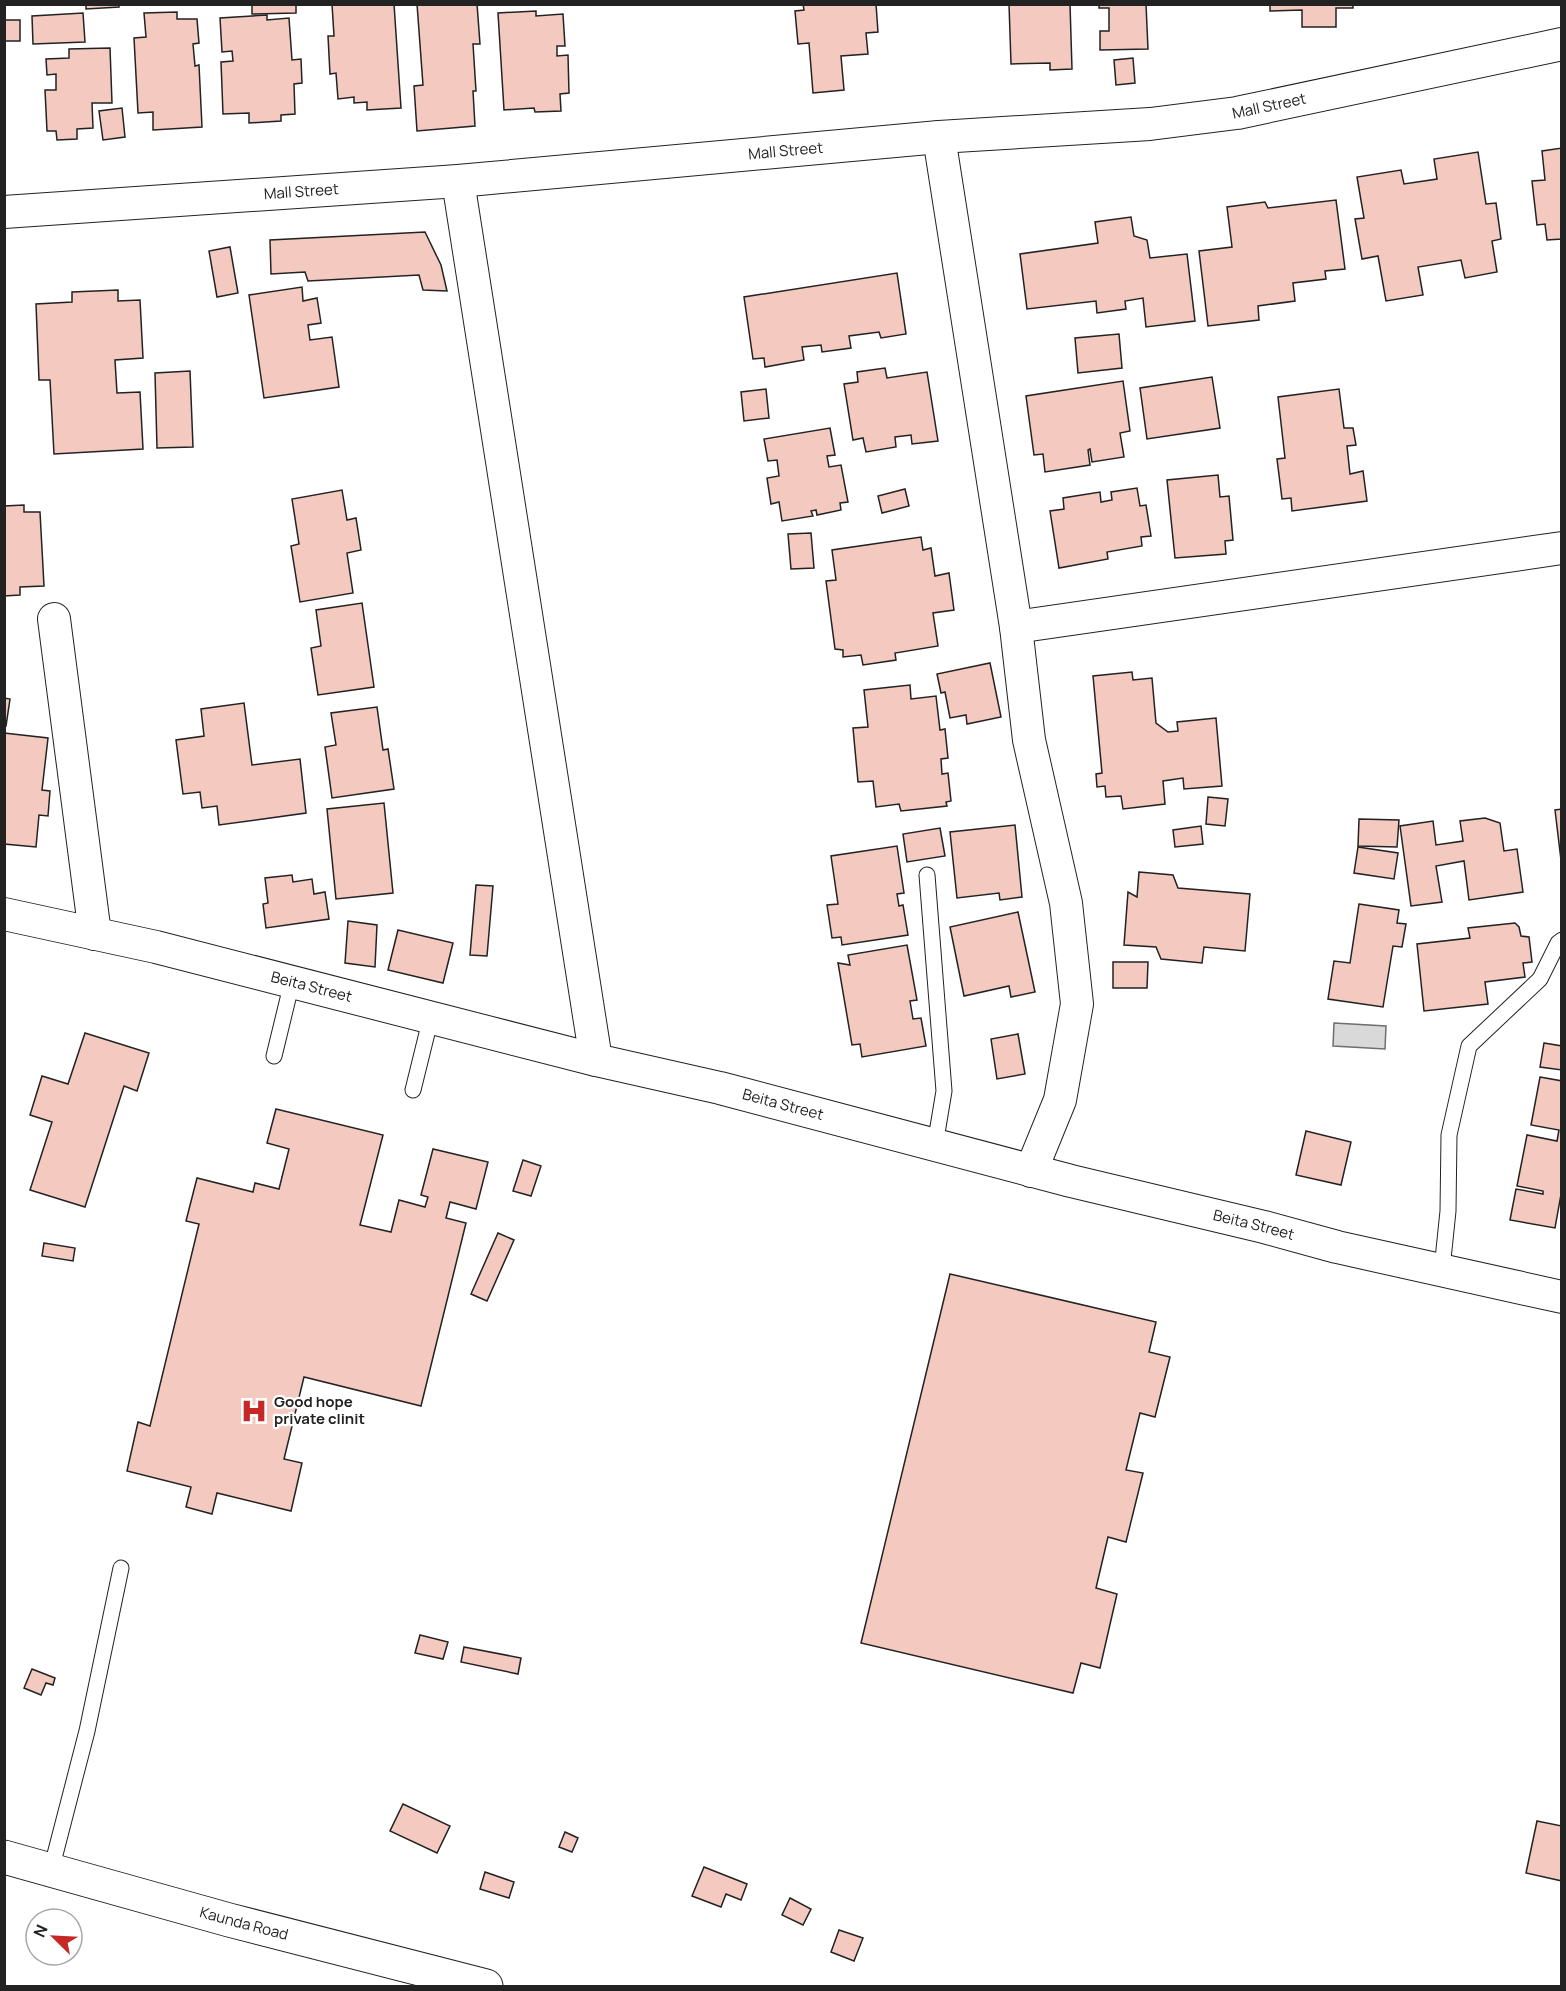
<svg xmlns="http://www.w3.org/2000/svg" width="1566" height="1991" font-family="Manrope,sans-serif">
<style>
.water{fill:#d9d9d9;stroke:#6f6f6f;stroke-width:1.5}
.building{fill:#f3c9c0;stroke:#222;stroke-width:1.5}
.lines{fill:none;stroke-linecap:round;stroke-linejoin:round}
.lane-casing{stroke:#222;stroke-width:17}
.street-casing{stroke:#222;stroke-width:34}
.secondary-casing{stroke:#222;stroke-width:35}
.lane{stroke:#fff;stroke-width:15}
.street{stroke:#fff;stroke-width:32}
.secondary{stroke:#fff;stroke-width:33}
.labels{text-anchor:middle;stroke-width:4.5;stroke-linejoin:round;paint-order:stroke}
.street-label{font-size:15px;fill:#222;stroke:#fff}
.poi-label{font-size:15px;font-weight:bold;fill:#222;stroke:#fff;text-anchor:start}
</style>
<rect width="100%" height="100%" fill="#fff"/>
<path class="water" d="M1334 1023 1386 1026 1385 1049 1333 1046Z"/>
<g class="building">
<path d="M86 4H119V7L86 9Z"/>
<path d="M252 4H296V13L252 14Z"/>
<path d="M332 4H394L401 108 367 110V102L354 103V97L338 99 336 73 330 74 328 36H334Z"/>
<path d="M417 4H477L480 44H473L476 91H473L475 126 417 131 414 86 423 85Z"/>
<path d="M803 4H876L878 32 866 33 868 54 841 56 844 90 813 93 809 43 798 44 795 11 804 10Z"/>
<path d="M1009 4H1070L1072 69 1050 70V63L1011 64Z"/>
<path d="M1099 4H1146L1148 49 1100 50V31H1109V8H1099Z"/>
<path d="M1270 4H1353V8H1336V27H1302V10L1270 11Z"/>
<path d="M536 11V16L563 14 565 46H557V56L568 55 569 93 560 94 561 111 535 112 534 108 504 110 498 13Z"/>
<path d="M177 12V19H197L199 43 193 44 195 66 199 65 202 127 153 130V112L138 113 134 38 146 37 144 13Z"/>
<path d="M83 13 85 42 33 44 32 16Z"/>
<path d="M267 15V20L289 18 292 60 301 59 302 83 294 84 295 114 281 115V121L249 123V113L223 114 221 62 233 61 232 51 222 52 220 18Z"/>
<rect x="4" y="20" width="16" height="21"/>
<path d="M110 48 112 103H92L93 128 77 129V139L57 140 56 131H47L45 90H56V74L47 75 46 59 69 58V49Z"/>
<path d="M1133 58 1135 83 1116 85 1114 60Z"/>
<path d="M122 108 125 137 103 140 99 111Z"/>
<path d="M1562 148V239L1547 240 1545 224 1537 225 1532 181 1545 180 1542 151Z"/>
<path d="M1478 152 1486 204 1496 203 1501 239 1492 241 1497 272 1465 278 1461 260 1418 267 1423 295 1386 301 1378 256 1362 259 1355 219 1364 218 1357 177 1401 170 1404 184 1437 179 1434 159Z"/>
<path d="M1336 200 1345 269 1325 271 1326 279 1293 283 1295 301 1258 306 1259 320 1208 326 1199 251 1232 247 1227 207 1265 202 1268 208Z"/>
<path d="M1131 217 1134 236 1147 240 1150 258 1187 254 1195 321 1146 327 1143 298 1125 301 1126 309 1097 313 1096 301 1027 309 1020 254 1098 243 1095 222Z"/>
<path d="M425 232 441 265 447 291 423 290 419 275 308 281 305 272 271 274 270 240Z"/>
<path d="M230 247 238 293 217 297 209 251Z"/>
<path d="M897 273 906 334 881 338 879 332 849 336 851 348 822 352 821 345 802 347 804 360 765 367 764 358 753 359 744 297Z"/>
<path d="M302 287 303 301 317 298 321 323 308 325 310 340 332 337 339 387 264 398 249 295Z"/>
<path d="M118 290V301L140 300 143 358 115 360 117 393 140 392 143 449 54 454 50 380H39L36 304 72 302V292Z"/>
<path d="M1119 334 1122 368 1078 373 1075 338Z"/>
<path d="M885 368 887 378 927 372 938 441 912 444 911 435 895 437 896 447 866 452 863 438 853 440 844 384 858 382 857 372Z"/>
<path d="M190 371 193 447 157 448 155 373Z"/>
<path d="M1212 377 1220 428 1147 439 1140 388Z"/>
<path d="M1123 381 1130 431 1120 433 1124 457 1092 462 1090 449 1088 450 1090 465 1045 472 1043 454 1034 455 1026 396Z"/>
<path d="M766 389 769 418 744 421 741 392Z"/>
<path d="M1339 389 1344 428H1353L1356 445 1347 446 1350 474 1363 471 1367 501 1292 511 1291 498 1282 499 1277 459 1285 458 1278 397Z"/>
<path d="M830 428 835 455 827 456 829 467 841 465 848 502 840 503 841 510 817 515 816 510 811 511 813 516 782 521 779 502 771 504 767 478 779 476 777 460 768 461 764 439Z"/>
<path d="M1218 475 1220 497 1229 496 1233 540 1225 541 1226 554 1175 558 1167 480Z"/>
<path d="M1137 488 1140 506 1146 505 1151 536 1141 537 1142 546 1107 552 1108 559 1059 568 1050 511 1064 509 1063 498 1100 492 1101 502 1112 500 1111 492Z"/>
<path d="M905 489 909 506 882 513 878 496Z"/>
<path d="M342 490 347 520 356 518 361 550 347 553 353 593 300 602 291 546 299 544 292 499Z"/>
<path d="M24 505V512H40L44 586 20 587V595L4 596V506Z"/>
<path d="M811 533 814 568 791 569 788 534Z"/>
<path d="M921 537 923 550 931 548 935 576 949 573 954 610 933 613 938 646 895 653 896 660 863 665 861 655 843 657V650L835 649 826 581 836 580 832 550Z"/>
<path d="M362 603 374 687 318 695 311 648 321 646 316 610Z"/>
<path d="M990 663 1001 717 967 724 966 715 950 718 945 692 941 693 937 674Z"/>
<path d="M1132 672 1133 680 1152 678 1156 723 1168 732 1178 731 1177 722 1216 718 1222 786 1184 789 1183 778 1163 781 1165 804 1123 809 1121 796 1106 797 1105 786 1097 787 1096 774 1102 773 1093 676Z"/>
<path d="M910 685 911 699 936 696 940 730 945 729 948 758 941 759 942 774 948 773 951 801 946 802 947 806 901 811 899 804 876 807 873 781 858 782 853 728 868 727 864 690Z"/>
<path d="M4 698 10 699 6 726H4Z"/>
<path d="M244 703 252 765 300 759 306 813 219 825 217 806 202 808 200 792 183 794 176 740 204 736 201 709Z"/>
<path d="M377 707 383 750 388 749 394 789 332 798 325 747 336 745 331 713Z"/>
<path d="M4 733 48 738 42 790 50 791 48 816 39 815 36 847 4 844Z"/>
<path d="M1208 797 1228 799 1225 826 1206 824Z"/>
<path d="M384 803 393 893 336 899 327 809Z"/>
<path d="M1562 809V860H1561L1555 810Z"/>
<path d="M1485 818 1500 823 1504 851 1517 849 1523 892 1469 900 1464 861 1436 866 1442 902 1411 906 1400 826 1433 821 1436 845 1463 841 1460 821Z"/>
<path d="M1359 819 1399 820 1397 847 1358 846Z"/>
<path d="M1015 825 1022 897 1000 900 999 893 957 898 950 832Z"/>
<path d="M1201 826 1203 844 1175 847 1173 830Z"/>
<path d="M940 828 945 856 907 862 903 834Z"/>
<path d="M897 846 904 893 897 894 899 906 903 905 908 935 842 945 841 937 832 938 827 905 838 904 831 856Z"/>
<path d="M1358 847 1398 853 1394 879 1354 873Z"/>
<path d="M1139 872 1173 875 1178 888 1250 894 1245 951 1204 947 1202 963 1161 959 1156 947 1124 945 1128 892 1137 897Z"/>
<path d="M292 875 293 882 312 879 314 894 325 892 329 919 266 928 263 904 268 903 265 878Z"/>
<path d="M476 885 493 886 487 956 470 955Z"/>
<path d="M1359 904 1399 910 1397 923 1406 924 1402 947 1393 946 1383 1007 1328 999 1334 961 1350 963Z"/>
<path d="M1018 912 1035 992 1011 997 1009 986 964 996 950 927Z"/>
<path d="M348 921 377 925 375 967 345 963Z"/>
<path d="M1515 923 1519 927 1521 936 1529 937 1532 962 1523 963 1525 977 1485 982 1488 1004 1424 1011 1417 944 1470 938 1468 928Z"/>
<path d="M398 930 453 943 443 983 388 970Z"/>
<path d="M907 945 917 1000 910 1001 913 1019 921 1018 926 1046 862 1057 860 1044 852 1045 838 963 850 965 848 955Z"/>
<path d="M1113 962H1148L1147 988H1113Z"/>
<path d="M85 1033 149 1053 137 1091 124 1086 85 1207 30 1190 52 1122 30 1115 42 1076 68 1084Z"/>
<path d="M1018 1034 1025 1074 997 1079 991 1039Z"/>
<path d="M1544 1043 1562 1046V1070L1540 1067Z"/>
<path d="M1540 1077 1562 1081V1189L1555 1228 1510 1220 1516 1189 1543 1194V1191L1517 1186 1527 1135 1557 1141 1559 1130 1531 1125Z"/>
<path d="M276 1109 383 1135 360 1225 391 1232 399 1200 425 1207 428 1197 421 1195 433 1149 488 1162 476 1209 450 1202 446 1218 466 1223 421 1406 304 1377 284 1459 302 1463 291 1511 217 1493 212 1514 186 1507 191 1487 127 1471 138 1422 150 1426 199 1224 186 1221 197 1178 253 1192 255 1183 279 1189 289 1149 267 1143Z"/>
<path d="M1306 1131 1351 1142 1341 1185 1296 1175Z"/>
<path d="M523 1160 541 1166 531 1196 513 1191Z"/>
<path d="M498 1233 514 1240 487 1301 471 1294Z"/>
<path d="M44 1243 75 1248 73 1261 42 1256Z"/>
<path d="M950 1274 1156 1322 1149 1352 1170 1357 1155 1417 1140 1413 1126 1470 1143 1473 1126 1542 1108 1537 1096 1588 1117 1594 1100 1668 1081 1663 1073 1693 861 1643Z"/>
<path d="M420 1635 448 1642 443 1659 415 1653Z"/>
<path d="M464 1647 521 1658 518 1674 461 1662Z"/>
<path d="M32 1669 55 1678 53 1685 46 1683 41 1695 24 1688Z"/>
<path d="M403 1804 450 1826 437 1853 390 1831Z"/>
<path d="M1537 1821 1562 1826V1881L1526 1873Z"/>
<path d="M565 1832 578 1838 572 1852 559 1847Z"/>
<path d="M704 1867 747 1884 741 1900 726 1894 721 1907 692 1896Z"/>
<path d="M485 1872 514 1882 509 1898 480 1889Z"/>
<path d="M790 1898 811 1909 803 1925 782 1915Z"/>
<path d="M839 1930 863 1938 854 1961 831 1952Z"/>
</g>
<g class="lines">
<g class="lane-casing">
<g id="lane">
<path d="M927 875 944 1091 935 1145"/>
<path d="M274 1056 292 982"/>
<path d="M413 1090 431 1017"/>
<path d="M1442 1269 1448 1211 1449 1135 1469 1046 1540 979 1558 943 1562 940"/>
<path d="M51 1870 87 1731 121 1568"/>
</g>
</g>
<g class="street-casing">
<g id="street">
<path d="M939 137 1016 627 1029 740 1066 903 1077 1004 1060 1100 1031 1171"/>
<path d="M458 181 596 1060"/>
<path id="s1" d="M4 212 458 181 939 137 1150 124 1237 113 1562 44"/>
<path d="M54 619 95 934"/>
<path d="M1016 627 1562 548"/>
<path id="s2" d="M4 914 156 947 596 1060 720 1088 1071 1181 1264 1227 1337 1247 1562 1297"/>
</g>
</g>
<g class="secondary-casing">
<g id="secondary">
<path id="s3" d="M4 1857 229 1920 486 1986"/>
</g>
</g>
<use href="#lane" class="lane"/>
<use href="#street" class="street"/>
<use href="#secondary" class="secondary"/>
</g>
<defs>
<g id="hospital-bare" transform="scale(2.07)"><path d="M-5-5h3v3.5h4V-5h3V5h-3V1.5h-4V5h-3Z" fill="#c62828" stroke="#fff" stroke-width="2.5" paint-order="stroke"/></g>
</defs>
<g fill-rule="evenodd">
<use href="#hospital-bare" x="254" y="1411"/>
</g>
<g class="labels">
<g class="street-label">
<text dy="5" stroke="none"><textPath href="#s1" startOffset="1270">Mall Street</textPath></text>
<text dy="5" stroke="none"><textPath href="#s1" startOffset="784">Mall Street</textPath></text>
<text dy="5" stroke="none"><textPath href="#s1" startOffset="298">Mall Street</textPath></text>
<text dy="5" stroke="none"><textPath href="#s2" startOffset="316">Beita Street</textPath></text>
<text dy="5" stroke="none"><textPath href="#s2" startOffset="802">Beita Street</textPath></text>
<text dy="5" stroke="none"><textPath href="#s2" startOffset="1288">Beita Street</textPath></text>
<text dy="5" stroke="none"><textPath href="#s3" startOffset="249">Kaunda Road</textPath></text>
</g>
<g class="poi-label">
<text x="274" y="1407">Good hope<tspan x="274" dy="17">private clinit</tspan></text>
</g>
</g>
<rect width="1566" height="1991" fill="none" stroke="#222222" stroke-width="12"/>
<g transform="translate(54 1937) rotate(294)"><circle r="28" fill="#ffffff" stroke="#a7a7a7" stroke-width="1.5"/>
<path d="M0-4.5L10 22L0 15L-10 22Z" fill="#c62828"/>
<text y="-9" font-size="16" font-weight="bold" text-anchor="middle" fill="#222222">N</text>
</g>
</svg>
